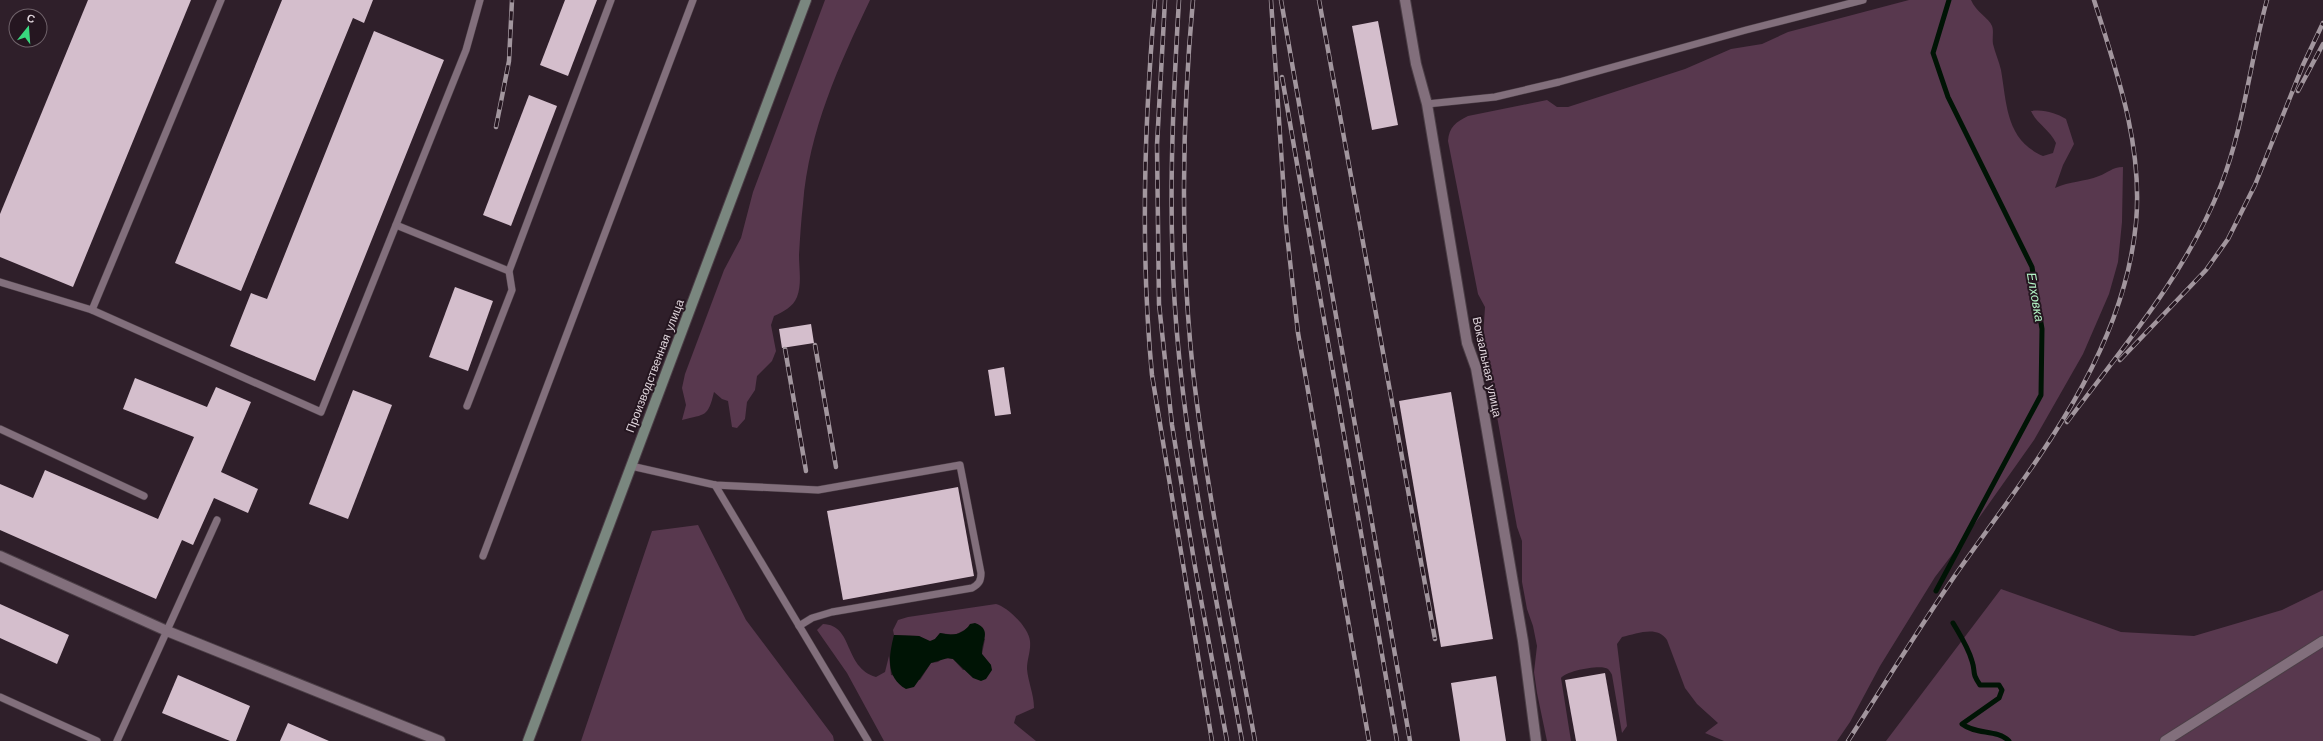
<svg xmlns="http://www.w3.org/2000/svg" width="2323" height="741" font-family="'Work Sans',sans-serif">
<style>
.green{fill:#58384e}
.water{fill:#001405}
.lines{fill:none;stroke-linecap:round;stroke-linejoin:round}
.stream{stroke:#001405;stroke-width:5}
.building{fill:#d4becc}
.service-casing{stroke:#4b3e46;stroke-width:8}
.minor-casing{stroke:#4b3e46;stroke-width:12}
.secondary-casing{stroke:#4b3e46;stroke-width:12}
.service{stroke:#826f7c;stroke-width:7}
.minor{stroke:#826f7c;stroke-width:10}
.secondary{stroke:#7a877f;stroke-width:10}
.rail-casing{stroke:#a2969e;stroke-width:4.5}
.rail{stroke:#251620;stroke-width:3;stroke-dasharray:9;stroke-linecap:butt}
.labels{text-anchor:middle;stroke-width:4;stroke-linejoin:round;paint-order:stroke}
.street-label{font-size:12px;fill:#ded3da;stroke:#251620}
.water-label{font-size:13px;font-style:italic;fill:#b3f5c6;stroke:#251620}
</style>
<rect width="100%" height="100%" fill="#2f1f2a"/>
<g class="green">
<path d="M825 0H870C839 65 809 130 803 204 801 221 800 238 799 255 799 269 802 284 797 297 793 307 783 312 774 316L771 325 776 351 772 361 757 376 755 390 747 402 745 419 737 428 732 427 728 401 722 399 714 392C708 417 706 414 682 420L686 405 682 388 685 374 724 270 741 238 753 192Z"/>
<path d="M1909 0H1971C1976 12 1989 18 1992 26 1994 31 1992 38 1993 44 1995 53 1999 61 2001 70 2007 105 2006 140 2043 156L2053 153 2056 143C2050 130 2037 124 2031 111 2044 109 2056 113 2066 119L2074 144 2063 165 2055 188C2070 181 2084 182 2099 176 2108 173 2112 167 2123 167L2122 222 2118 262 2109 294 2083 354 2034 440 1964 539 1935 577 1880 666 1850 722 1837 741H1724L1705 733 1718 723 1697 704 1685 688 1667 640C1657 625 1637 634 1622 637L1617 644 1627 726 1622 733 1612 675C1612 674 1609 670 1608 669 1601 664 1566 671 1561 678L1571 741H1547L1537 693 1534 672 1537 646 1533 626 1527 609 1522 582V541L1517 527 1483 339 1485 307 1478 294 1448 141C1449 127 1456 122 1468 116L1547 100 1557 107H1568L1685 69 1731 49 1762 44 1788 32Z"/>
<path d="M698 525 746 620 833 736 834 741H581L652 531Z"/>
<path d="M2001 589 2121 632 2194 636 2282 610 2323 590V741H1886Z"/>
<path d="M996 604C1008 607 1029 628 1030 641 1031 651 1027 659 1027 669 1028 682 1034 694 1034 708L1016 716 1014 723 1036 741H884L847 673 817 630 823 624C854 625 843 667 876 677L885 672 889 656 891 675 920 680 931 663 938 662 943 658 953 659 963 670 991 665 982 654 985 639 968 628 955 635 940 633 935 639 930 642 919 636 894 635 893 630 898 620 908 617Z"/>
</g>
<path class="water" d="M975 623C993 630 981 641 982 654L991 665 992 670 986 679 981 681 973 678 953 659 948 658 931 663 914 687 906 689C885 677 889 655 894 635L919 636 930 641 935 639 940 633C952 636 963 635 970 624Z"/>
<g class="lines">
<g class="stream">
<path d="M1936 591 2041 395 2042 329 2032 267 1948 97 1933 53 1949 0"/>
<path d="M1953 623C1960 635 1968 647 1972 661 1976 673 1971 672 1980 685H1999L2002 690 1999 698 1962 724C1976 735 1997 729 2009 741"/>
</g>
</g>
<g class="building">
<path d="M88 0H191L73 287 0 257V214Z"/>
<path d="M282 0H373L364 23 353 18 241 291 175 263Z"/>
<path d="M565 0H597L568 76 540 65Z"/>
<path d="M1378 21 1398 125 1372 130 1352 26Z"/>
<path d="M374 31 444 60 315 381 230 346 251 293 267 299Z"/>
<path d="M529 95 557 106 511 226 483 215Z"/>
<path d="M455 287 493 301 468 371 429 357Z"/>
<path d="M811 324 814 343 782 348 779 329Z"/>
<path d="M1004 367 1011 414 995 416 988 370Z"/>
<path d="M135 378 207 407 216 387 251 402 221 472 258 489 248 513 214 498 193 545 182 540 156 599 0 530V484L33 498 45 470 158 519 194 437 123 409Z"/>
<path d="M353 390 392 405 348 519 309 504Z"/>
<path d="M1451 392 1493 639 1441 647 1399 401Z"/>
<path d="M958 487 974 576 843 600 827 511Z"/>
<path d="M0 604 69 635 57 664 0 638Z"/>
<path d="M1605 673 1617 741H1576L1565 680Z"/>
<path d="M178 675 250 706 236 741H230L162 713Z"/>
<path d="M1496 676 1506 741H1460L1451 683Z"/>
<path d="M288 723 329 741H280Z"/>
</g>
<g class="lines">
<g class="service-casing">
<g id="service">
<path d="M1427 104 1495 97 1559 82 1746 30 1863 0"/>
<path d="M396 225 509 271"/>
<path d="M0 282 92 310 321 412 466 50 480 0"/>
<path d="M92 310 221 0"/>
<path d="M467 406 512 290 509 271 611 0"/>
<path d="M0 429 144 496"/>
<path d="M631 466 715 485 818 490 960 465 981 573C981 581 979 584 972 588L832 612 812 618 799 626"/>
<path d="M715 485 868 741"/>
<path d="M483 556 693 0"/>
<path d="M0 697 97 741"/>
<path d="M117 741 217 520"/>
</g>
</g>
<g class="minor-casing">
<g id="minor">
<path d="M1405 0 1416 64 1427 104 1467 343 1476 368 1481 396 1523 641 1536 741"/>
<path d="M0 556 167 631 440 741"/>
<path d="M2165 741 2323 641"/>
</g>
</g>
<g class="secondary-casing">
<path id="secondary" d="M528 741 806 0"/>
</g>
<use href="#service" class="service"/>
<use href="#minor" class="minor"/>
<use href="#secondary" class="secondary"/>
<g class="rail-casing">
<g id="rail">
<path d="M1155 0C1144 125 1140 250 1152 375L1212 741"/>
<path d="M1165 0 1157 145 1159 304 1172 425 1195 567 1227 741"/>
<path d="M1179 0C1172 115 1167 230 1178 345 1190 478 1219 610 1242 741"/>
<path d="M1193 0C1182 118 1180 253 1193 371 1207 495 1233 618 1255 741"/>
<path d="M1271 0 1286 225 1298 333 1369 741"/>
<path d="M1281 0 1410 741"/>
<path d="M1319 0 1435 639"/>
<path d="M1282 77 1397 741"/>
<path d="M2298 91 2323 44"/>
<path d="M496 127 509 61 512 0"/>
<path d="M815 345 836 467"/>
<path d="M785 349 806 471"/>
<path d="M2120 360 2206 270 2228 239 2255 185 2303 65 2323 23"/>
<path d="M2067 422C2124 346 2186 274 2221 185 2244 126 2250 61 2267 0"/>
<path d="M1848 741C1884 685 1919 628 1956 574 2031 467 2123 358 2136 223 2143 145 2117 73 2094 0"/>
</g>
</g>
<use href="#rail" class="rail"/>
</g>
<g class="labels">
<g class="street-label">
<text transform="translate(655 366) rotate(-69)" y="4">Производственная улица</text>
<text transform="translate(1487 367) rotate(78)" y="4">Вокзальная улица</text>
</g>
<g class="water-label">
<text transform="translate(2036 297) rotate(80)" y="5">Елховка</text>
</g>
</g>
<g transform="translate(28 28) rotate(17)"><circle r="19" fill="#251620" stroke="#6f626a"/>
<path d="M0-3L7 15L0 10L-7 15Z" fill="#39d87f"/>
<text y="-6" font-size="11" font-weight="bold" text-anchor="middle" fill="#ded3da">С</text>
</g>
</svg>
